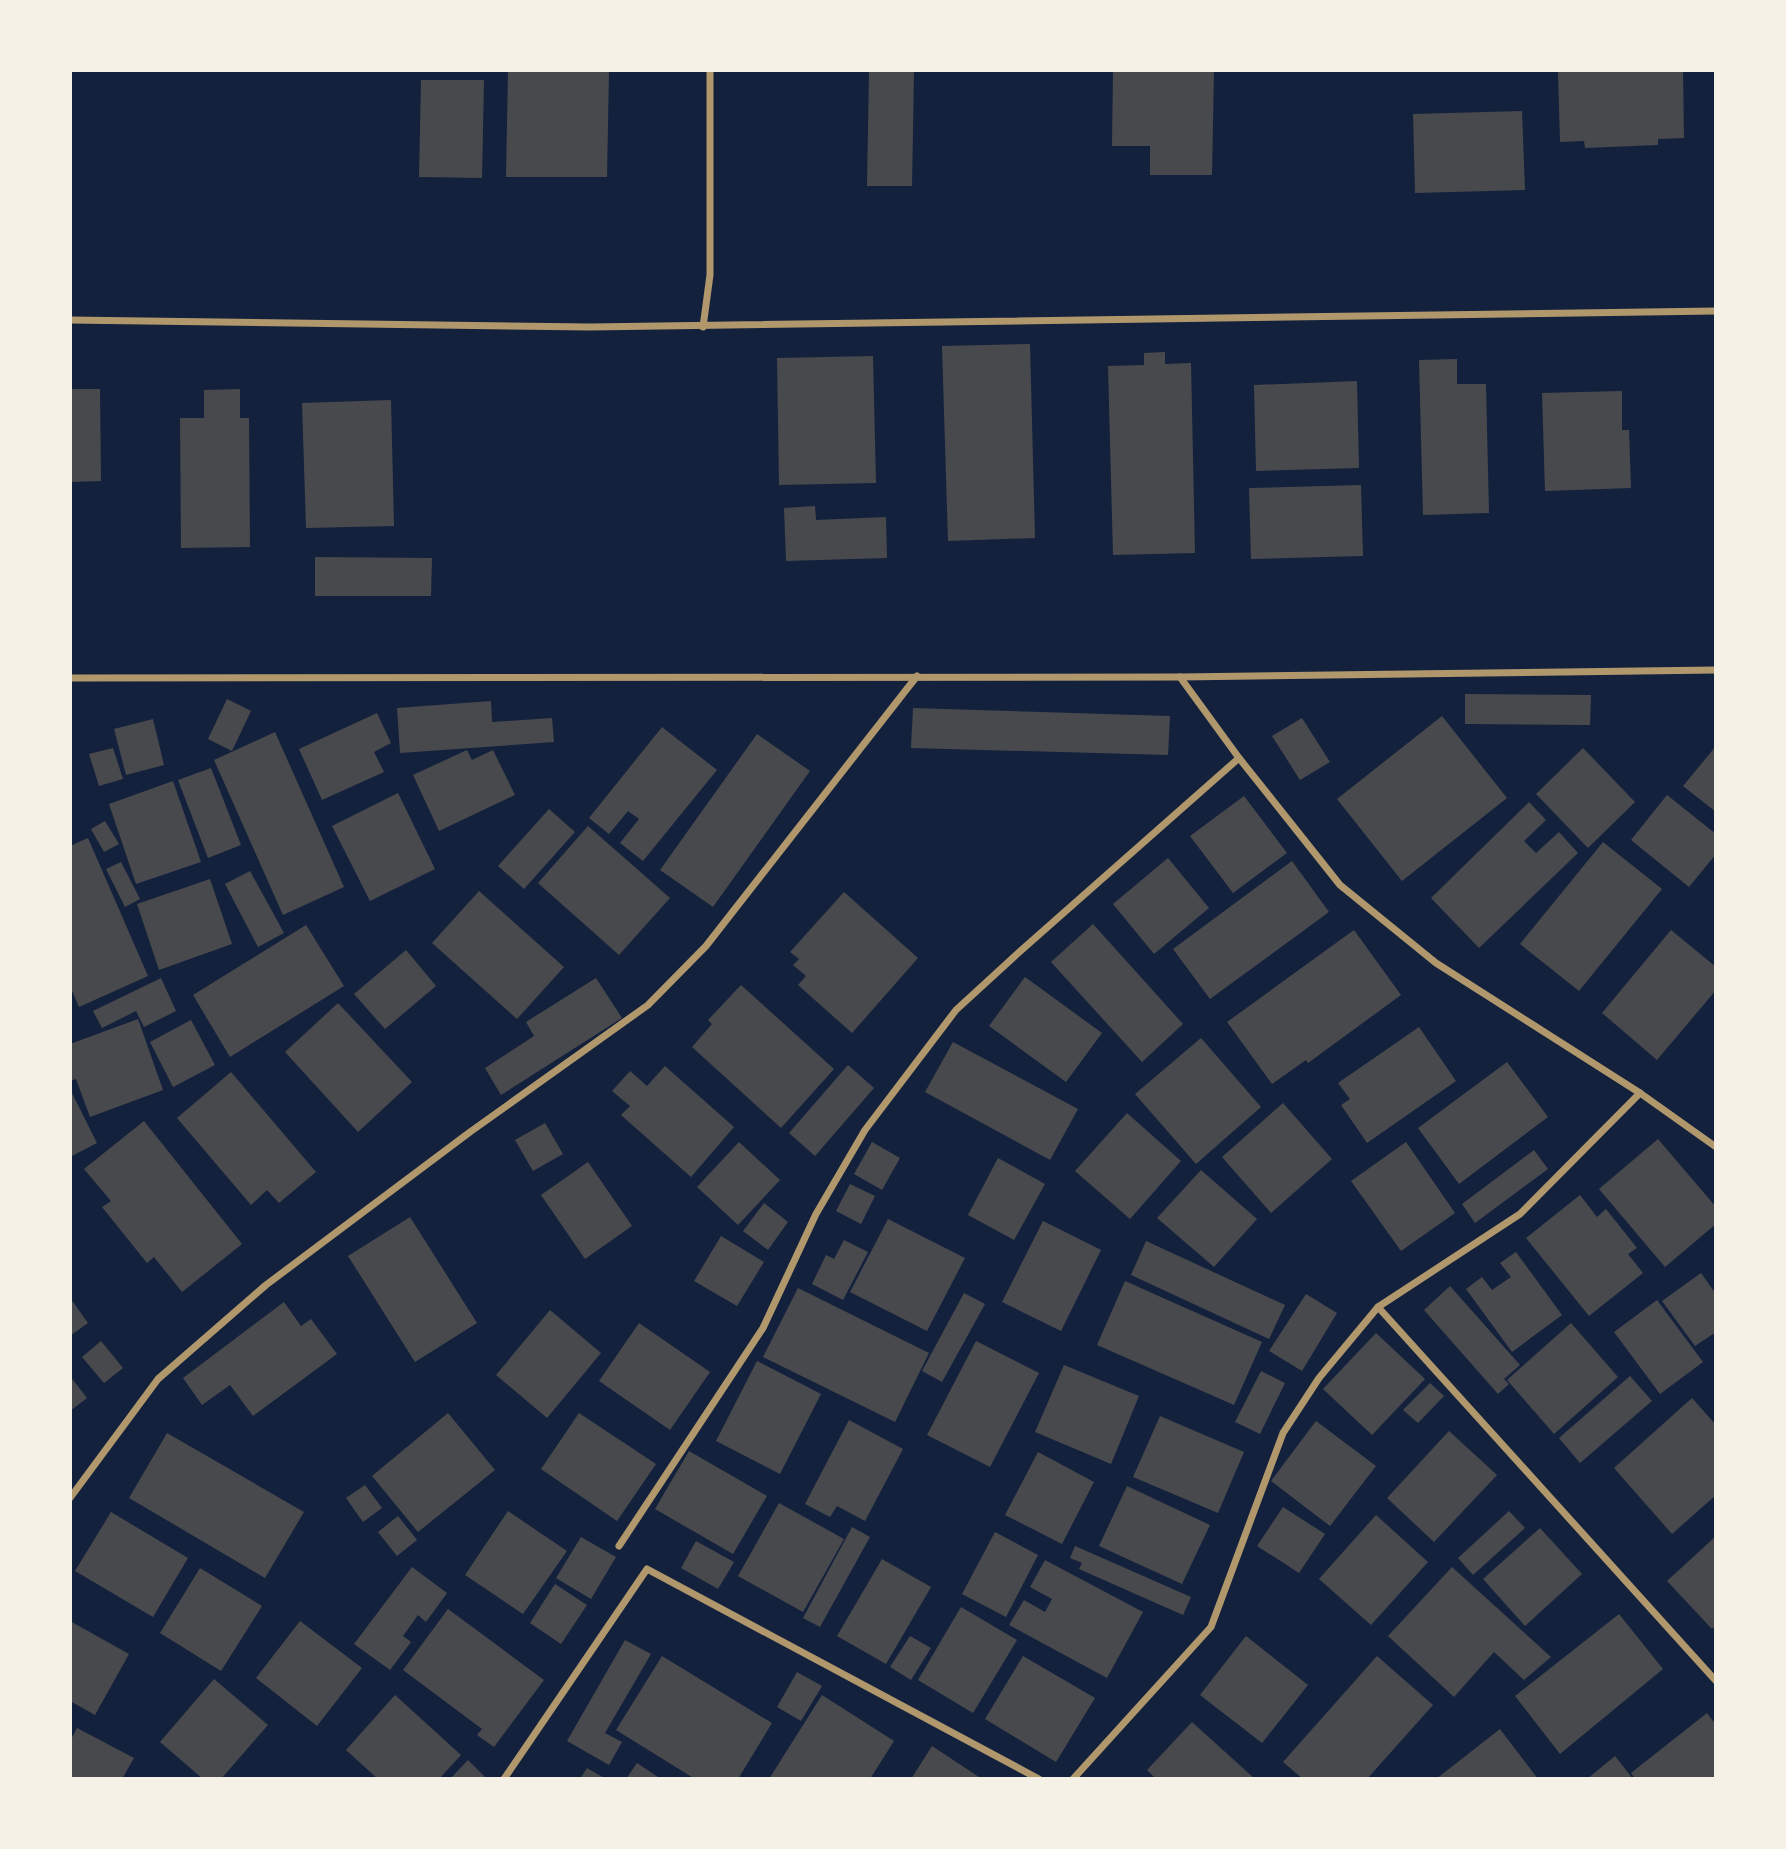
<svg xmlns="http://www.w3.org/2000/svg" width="1786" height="1849" font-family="'Asap Condensed',sans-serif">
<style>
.building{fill:#48494c}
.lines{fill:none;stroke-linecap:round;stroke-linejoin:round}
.minor{stroke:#b1986c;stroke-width:7}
</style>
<rect width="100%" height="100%" fill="#14213d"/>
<g class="building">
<path d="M508 70H609L607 177H506Z"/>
<path d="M869 70 914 71 912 186H867Z"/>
<path d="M1113 70H1214L1212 175H1150V146H1112Z"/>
<path d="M1626 70H1683L1684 138 1658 139V145L1585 148 1584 141 1560 142 1558 72Z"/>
<path d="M421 80H484L482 178 419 177Z"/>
<path d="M1522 111 1525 190 1415 193 1413 114Z"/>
<path d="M1030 344 1035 538 948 541 942 346Z"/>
<path d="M1165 352V364L1191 363 1195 553 1113 555 1108 366 1144 365V353Z"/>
<path d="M873 356 876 483 779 485 777 358Z"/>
<path d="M1457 359V384H1486L1489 513 1423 515 1419 360Z"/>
<path d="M1357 381 1359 468 1256 471 1254 385Z"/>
<path d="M70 389H100L101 481 70 482Z"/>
<path d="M240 389V418H249L250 547 181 548 180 418H204V390Z"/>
<path d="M1622 391V430H1629L1631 488 1545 491 1542 393Z"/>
<path d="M391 400 394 526 306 528 302 403Z"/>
<path d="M1361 485 1363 556 1251 559 1249 488Z"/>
<path d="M815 506 816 520 886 517 887 558 786 561 784 508Z"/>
<path d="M315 557 432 558 431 596H315Z"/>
<path d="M1465 694 1591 695 1590 725 1465 724Z"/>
<path d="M227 699 251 711 232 751 208 739Z"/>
<path d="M491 701 492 722 552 718 554 742 400 753 397 708Z"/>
<path d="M913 708 1170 716 1168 755 911 748Z"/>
<path d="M377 713 391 743 374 752 384 772 322 800 299 749Z"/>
<path d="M1442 716 1507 798 1402 881 1337 799Z"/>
<path d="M1302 718 1330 762 1300 780 1272 736Z"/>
<path d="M153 719 164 765 126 775 114 729Z"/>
<path d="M662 727 717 770 643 861 620 843 639 819 628 811 609 834 589 818Z"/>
<path d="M275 732 344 887 283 915 214 760Z"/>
<path d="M757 734 810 771 713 907 660 870Z"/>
<path d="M1716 746V812L1683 786Z"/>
<path d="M113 748 123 779 99 786 89 754Z"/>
<path d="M1583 748 1635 802 1588 848 1536 794Z"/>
<path d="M467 750 472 760 493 750 515 795 439 831 413 775Z"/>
<path d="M211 768 241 845 208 858 178 780Z"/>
<path d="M173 781 201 862 136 884 109 804Z"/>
<path d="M398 793 435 869 370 901 332 826Z"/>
<path d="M1667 795 1716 834V854L1689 887 1631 840Z"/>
<path d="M1244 796 1287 853 1233 893 1190 836Z"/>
<path d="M1529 802 1546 820 1524 841 1536 853 1559 832 1578 853 1479 948 1431 898Z"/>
<path d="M549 809 575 832 524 889 498 866Z"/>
<path d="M105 821 119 844 104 852 91 829Z"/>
<path d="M588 826 670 898 619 955 538 883Z"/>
<path d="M88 838 148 976 79 1007 70 986V846Z"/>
<path d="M1603 842 1662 889 1579 991 1520 944Z"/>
<path d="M1168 858 1209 908 1154 954 1113 904Z"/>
<path d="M1292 861 1329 912 1210 999 1173 949Z"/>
<path d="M121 862 140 899 125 907 106 869Z"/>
<path d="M250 871 284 933 258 947 225 884Z"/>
<path d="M210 879 232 944 159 970 137 904Z"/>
<path d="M479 891 564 967 517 1019 432 943Z"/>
<path d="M844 892 918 958 852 1033 798 985 806 976 793 965 799 959 790 952Z"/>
<path d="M1093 924 1183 1024 1142 1062 1051 962Z"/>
<path d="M306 925 344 986 230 1057 193 995Z"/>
<path d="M1354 930 1401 995 1308 1063 1306 1060 1272 1084 1227 1022Z"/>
<path d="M1671 930 1716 967V990L1657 1060 1602 1013Z"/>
<path d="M406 950 436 986 385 1029 354 994Z"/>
<path d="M1025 977 1102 1033 1066 1082 989 1026Z"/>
<path d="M161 978 176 1011 144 1027 136 1011 102 1028 93 1011Z"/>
<path d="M596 978 622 1018 501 1095 485 1068 534 1036 526 1022Z"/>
<path d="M741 985 834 1069 781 1128 692 1047 712 1024 708 1020Z"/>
<path d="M338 1003 412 1082 358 1132 285 1052Z"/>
<path d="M138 1019 163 1090 90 1117 76 1079 70 1081V1044Z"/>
<path d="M191 1020 215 1065 173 1087 150 1042Z"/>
<path d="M1419 1027 1456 1081 1367 1143 1341 1105 1350 1099 1338 1083Z"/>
<path d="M1201 1038 1261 1107 1196 1164 1135 1094Z"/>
<path d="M953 1042 1078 1109 1050 1160 925 1092Z"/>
<path d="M1507 1062 1548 1117 1459 1184 1418 1128Z"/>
<path d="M848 1065 874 1088 815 1156 789 1133Z"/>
<path d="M665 1066 734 1127 691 1177 621 1115 630 1106 612 1091 630 1071 647 1086Z"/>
<path d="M231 1072 316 1172 279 1203 267 1190 251 1205 177 1118Z"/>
<path d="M72 1093 97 1143 70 1157V1094Z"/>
<path d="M1283 1103 1332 1159 1271 1213 1222 1157Z"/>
<path d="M1127 1113 1181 1161 1130 1219 1075 1171Z"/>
<path d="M144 1121 242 1244 182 1292 154 1257 147 1263 102 1207 111 1201 84 1169Z"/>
<path d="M545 1123 563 1154 533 1171 515 1140Z"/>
<path d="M1658 1139 1716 1207V1224L1665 1267 1599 1189Z"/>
<path d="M739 1142 780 1180 738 1225 697 1187Z"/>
<path d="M872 1142 900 1158 882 1190 854 1174Z"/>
<path d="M1406 1142 1455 1213 1401 1251 1351 1181Z"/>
<path d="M1534 1150 1548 1169 1475 1223 1462 1204Z"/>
<path d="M998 1158 1045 1184 1014 1240 968 1215Z"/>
<path d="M588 1162 632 1226 585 1259 541 1195Z"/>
<path d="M1201 1170 1257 1219 1214 1267 1157 1218Z"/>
<path d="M850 1184 875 1196 861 1224 836 1211Z"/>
<path d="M1580 1195 1597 1217 1606 1209 1637 1248 1628 1254 1643 1273 1589 1316 1526 1238Z"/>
<path d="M764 1203 788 1222 768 1250 743 1231Z"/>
<path d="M410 1217 477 1323 415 1362 348 1256Z"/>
<path d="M888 1219 965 1258 927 1331 850 1292Z"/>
<path d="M1043 1221 1101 1250 1061 1331 1002 1302Z"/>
<path d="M721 1236 764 1262 737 1306 694 1281Z"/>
<path d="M844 1240 868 1252 843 1300 812 1284 826 1255 834 1259Z"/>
<path d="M1146 1241 1285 1305 1269 1339 1131 1275Z"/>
<path d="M1516 1252 1562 1315 1512 1352 1466 1289 1482 1277 1492 1290 1511 1277 1500 1263Z"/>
<path d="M1701 1273 1716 1294V1332L1695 1346 1662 1301Z"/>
<path d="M1125 1281 1262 1342 1234 1405 1097 1345Z"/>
<path d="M1450 1286 1520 1365 1504 1379 1509 1384 1498 1394 1424 1310Z"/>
<path d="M798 1288 929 1353 895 1422 763 1357Z"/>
<path d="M964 1293 985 1304 942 1382 922 1371Z"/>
<path d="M1306 1294 1337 1313 1302 1371 1269 1351Z"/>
<path d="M70 1298 88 1323 70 1336Z"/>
<path d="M1657 1300 1703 1362 1660 1394 1614 1332Z"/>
<path d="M284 1302 301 1326 311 1319 337 1354 253 1416 230 1385 202 1405 183 1378Z"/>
<path d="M550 1310 601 1353 547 1418 496 1375Z"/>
<path d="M639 1323 710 1372 670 1430 599 1381Z"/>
<path d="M1571 1323 1618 1377 1554 1434 1507 1380Z"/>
<path d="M1376 1333 1425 1379 1372 1435 1323 1389Z"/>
<path d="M101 1341 123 1368 104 1383 82 1357Z"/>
<path d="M976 1341 1039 1373 990 1467 927 1435Z"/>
<path d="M757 1361 821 1394 780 1474 716 1441Z"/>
<path d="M1064 1365 1139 1396 1111 1464 1035 1432Z"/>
<path d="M1261 1371 1285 1383 1260 1434 1235 1422Z"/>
<path d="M70 1376 87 1398 70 1411Z"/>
<path d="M1630 1376 1652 1401 1580 1463 1559 1438Z"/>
<path d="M1430 1383 1444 1396 1418 1423 1403 1410Z"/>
<path d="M1692 1398 1716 1425V1495L1672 1534 1614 1468Z"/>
<path d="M448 1413 495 1470 418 1532 372 1476Z"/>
<path d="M579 1413 656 1464 617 1521 541 1469Z"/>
<path d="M1160 1416 1244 1452 1218 1513 1133 1477Z"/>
<path d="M849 1420 903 1449 865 1521 837 1506 830 1517 805 1504Z"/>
<path d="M1316 1421 1376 1466 1330 1526 1271 1481Z"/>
<path d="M1449 1431 1497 1475 1434 1542 1387 1498Z"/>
<path d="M167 1433 304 1512 265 1578 129 1498Z"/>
<path d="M689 1451 767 1496 733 1554 655 1509Z"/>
<path d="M1038 1452 1094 1482 1062 1544 1005 1515Z"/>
<path d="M365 1485 382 1508 363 1522 346 1498Z"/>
<path d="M1127 1486 1210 1525 1182 1584 1099 1546Z"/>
<path d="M779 1503 844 1539 803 1612 738 1576Z"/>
<path d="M1283 1507 1325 1534 1299 1573 1257 1546Z"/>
<path d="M508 1511 567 1551 523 1614 465 1575Z"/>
<path d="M1509 1511 1525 1528 1473 1575 1458 1558Z"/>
<path d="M111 1512 188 1558 153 1617 75 1571Z"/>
<path d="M1376 1515 1428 1562 1371 1625 1319 1579Z"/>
<path d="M398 1516 417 1540 397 1556 378 1532Z"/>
<path d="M852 1527 870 1537 820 1627 803 1618Z"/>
<path d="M1540 1528 1582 1574 1525 1626 1483 1579Z"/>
<path d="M995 1532 1038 1555 1006 1617 962 1594Z"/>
<path d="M1716 1536V1625L1712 1629 1667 1581Z"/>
<path d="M581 1537 616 1557 591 1599 556 1578Z"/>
<path d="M696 1541 734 1562 718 1589 681 1568Z"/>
<path d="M1075 1546 1191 1597 1183 1615 1079 1569 1082 1563 1070 1558Z"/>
<path d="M882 1559 931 1587 886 1664 837 1636Z"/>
<path d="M1045 1560 1143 1612 1107 1678 1009 1625 1024 1600 1045 1612 1052 1599 1030 1587Z"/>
<path d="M412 1567 447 1593 426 1622 418 1615 403 1636 411 1642 390 1670 354 1644Z"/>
<path d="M1452 1567 1551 1657 1524 1680 1494 1652 1454 1697 1388 1636Z"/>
<path d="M200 1568 262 1606 221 1671 160 1633Z"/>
<path d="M555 1584 587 1605 561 1644 530 1623Z"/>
<path d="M961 1607 1017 1640 973 1713 918 1680Z"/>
<path d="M448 1609 544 1680 494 1747 477 1735 482 1729 403 1670Z"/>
<path d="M1619 1614 1663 1669 1560 1754 1515 1696Z"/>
<path d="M70 1621 129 1654 95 1715 70 1701Z"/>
<path d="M300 1621 362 1668 317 1726 256 1678Z"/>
<path d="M910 1636 931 1648 911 1680 890 1667Z"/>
<path d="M1246 1636 1308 1685 1262 1743 1200 1695Z"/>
<path d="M625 1640 651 1654 605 1733 622 1742 609 1765 567 1741Z"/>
<path d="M662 1656 772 1723 738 1779H695L616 1730Z"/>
<path d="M1023 1656 1095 1698 1056 1762 985 1719Z"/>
<path d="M1377 1656 1433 1705 1367 1779H1303L1283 1762Z"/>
<path d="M797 1672 822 1686 801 1721 777 1707Z"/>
<path d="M214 1679 268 1725 221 1779H203L160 1742Z"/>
<path d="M395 1695 461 1755 439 1779H378L346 1750Z"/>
<path d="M822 1695 894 1741 870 1779H769Z"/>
<path d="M1707 1713 1716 1725V1779H1635L1631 1773Z"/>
<path d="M1192 1722 1255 1779H1156L1147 1770Z"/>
<path d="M77 1728 134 1758 122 1779H70V1741Z"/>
<path d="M1500 1729 1538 1779H1436Z"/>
<path d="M932 1746 982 1779H911Z"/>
<path d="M1615 1756 1633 1779H1587Z"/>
<path d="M468 1760 487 1779H450Z"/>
<path d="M637 1763 661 1779H626Z"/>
<path d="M587 1768 606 1779H580Z"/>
</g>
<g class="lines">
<g class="minor">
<path d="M70 320 590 327 1716 311"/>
<path d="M703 327 710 275V70"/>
<path d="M1180 677 1239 758 1340 885 1436 963 1640 1093 1716 1147"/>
<path d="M70 678 1180 677 1716 670"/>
<path d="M1378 1307 1716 1681"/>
<path d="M70 1498 158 1379 266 1285 470 1132 648 1005 706 946 917 676"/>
<path d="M619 1546 763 1328 816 1214 865 1130 956 1010 1016 955 1239 758"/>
<path d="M504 1779 647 1569 1039 1779"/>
<path d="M1073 1779 1211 1627 1283 1433 1319 1378 1378 1307 1520 1214 1640 1093"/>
</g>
</g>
<rect width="1786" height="1849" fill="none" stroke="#f6f1e7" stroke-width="144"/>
</svg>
